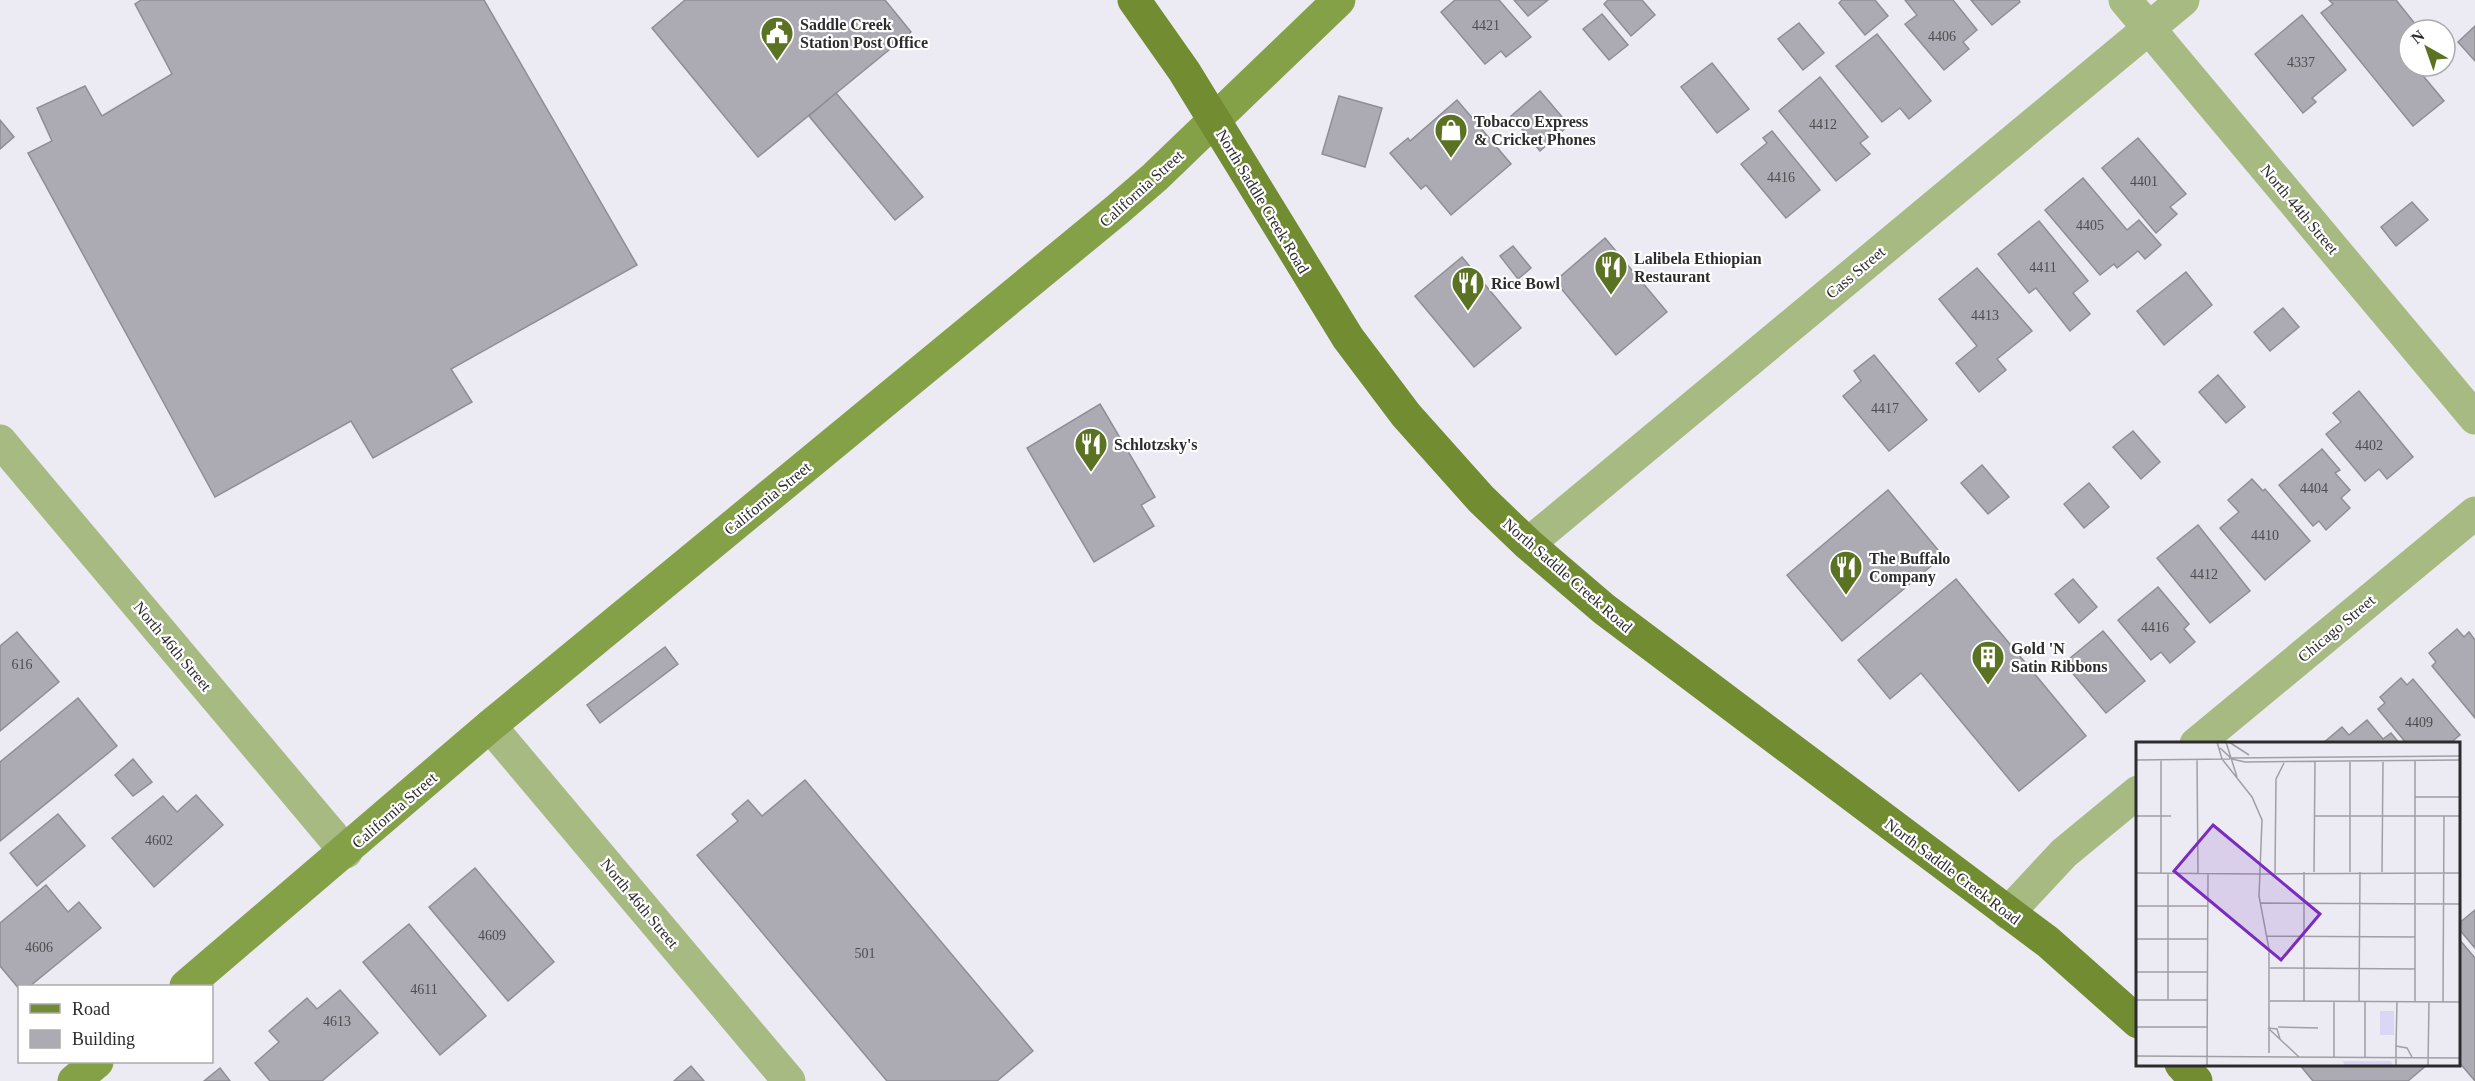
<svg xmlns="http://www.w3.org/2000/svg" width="2475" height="1081" font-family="Georgia,serif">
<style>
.building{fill:#acabb3;stroke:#8e8e95;stroke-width:1.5}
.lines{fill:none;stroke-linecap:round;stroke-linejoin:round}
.street{stroke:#a6ba82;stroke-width:33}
.secondary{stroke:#85a148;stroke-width:33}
.primary{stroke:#718c31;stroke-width:33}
.labels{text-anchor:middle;stroke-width:4.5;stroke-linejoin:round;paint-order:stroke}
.number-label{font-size:14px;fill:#4c4c50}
.poi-label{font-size:16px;font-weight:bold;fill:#2c2c2f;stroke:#fff;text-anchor:start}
.street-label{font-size:16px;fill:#2c2c2f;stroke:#fff}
.inset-road{fill:none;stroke:#9f9fa5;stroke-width:1.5}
.view{fill:#7b2cbf;fill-opacity:0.15;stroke:#7b2cbf;stroke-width:3}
.inset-edge{fill:none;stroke:#2c2c2f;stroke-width:3}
</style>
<rect width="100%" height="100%" fill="#ecebf3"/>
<g class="building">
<path d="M141 0H484L637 265 451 369 472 402 373 458 351 421 215 497 28 153 52 141 37 108 85 86 102 116 172 74 135 4Z"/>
<path d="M685 0H885L911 32 758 157 652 28Z"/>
<path d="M1455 0H1499L1531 37 1506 57 1501 51 1485 64 1441 12Z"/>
<path d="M1514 0H1548L1528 16Z"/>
<path d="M1608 0H1642L1655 15 1631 36 1604 4Z"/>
<path d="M1842 0H1875L1888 16 1865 35 1839 3Z"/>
<path d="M1905 0H1953L1977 30 1963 42 1969 49 1944 70 1905 24 1917 15Z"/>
<path d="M1971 0H2019L2020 2 1992 25Z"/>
<path d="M2329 0H2396L2420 30H2409V41L2401 48 2409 59V66H2415L2444 101 2413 126 2321 13 2333 4Z"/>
<path d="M1602 14 1628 45 1609 60 1583 29Z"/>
<path d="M2302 15 2346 70 2312 98 2316 102 2303 113 2255 54Z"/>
<path d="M1799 23 1824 53 1803 70 1778 39Z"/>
<path d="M2475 26V61L2458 42Z"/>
<path d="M1877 34 1931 101 1909 119 1900 108 1882 122 1836 66Z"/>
<path d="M1712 63 1749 109 1717 133 1681 87Z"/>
<path d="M1820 77 1868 137 1860 143 1870 154 1836 181 1779 111Z"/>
<path d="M1540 91 1569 125 1540 151 1511 116Z"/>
<path d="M836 93 923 197 895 220 809 116Z"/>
<path d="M1339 96 1382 108 1365 167 1322 154Z"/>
<path d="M1457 100 1511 164 1451 215 1426 185 1421 189 1390 153 1408 138 1410 141Z"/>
<path d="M0 120 14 137 0 149Z"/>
<path d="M1772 131 1820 190 1786 218 1741 164 1767 143 1763 138Z"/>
<path d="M2138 138 2186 194 2170 207 2177 214 2156 233 2102 168Z"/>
<path d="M2083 178 2127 230 2139 220 2161 245 2145 259 2138 251 2117 268 2114 264 2100 275 2045 210Z"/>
<path d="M2412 202 2428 220 2396 246 2381 227Z"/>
<path d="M2039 221 2088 281 2073 293 2090 314 2070 331 2036 288 2029 293 1998 254Z"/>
<path d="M1605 238 1667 312 1616 355 1555 281Z"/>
<path d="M1513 246 1531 268 1518 279 1500 256Z"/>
<path d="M1462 257 1521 328 1474 367 1415 296Z"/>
<path d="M1977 268 2032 331 1997 359 2006 370 1979 392 1956 363 1977 346 1939 299Z"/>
<path d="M2186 272 2212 305 2164 345 2137 311Z"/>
<path d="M2283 308 2299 327 2270 351 2254 332Z"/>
<path d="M1874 355 1927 420 1889 451 1843 396 1861 381 1854 371Z"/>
<path d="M2218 375 2245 407 2226 423 2199 392Z"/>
<path d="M2359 391 2413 457 2387 479 2379 469 2365 481 2326 434 2341 422 2333 413Z"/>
<path d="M1100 404 1155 497 1141 505 1154 526 1094 562 1027 448Z"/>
<path d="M2133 431 2160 462 2141 479 2113 447Z"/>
<path d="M2322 449 2340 470 2335 473 2350 490 2341 498 2350 508 2326 530 2319 521 2313 526 2279 485Z"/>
<path d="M1982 465 2009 497 1988 514 1961 483Z"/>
<path d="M2252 479 2263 491 2265 489 2310 541 2265 580 2220 528 2239 512 2228 500Z"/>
<path d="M2089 483 2109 507 2084 528 2064 504Z"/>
<path d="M1888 490 1943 556 1842 641 1787 575Z"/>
<path d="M2198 525 2250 591 2210 623 2157 558Z"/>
<path d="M1956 579 2086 736 2019 791 1921 673 1890 699 1858 660Z"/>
<path d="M2073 579 2097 607 2079 623 2055 594Z"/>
<path d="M2158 587 2189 624 2184 629 2195 642 2170 663 2161 652 2151 660 2118 620Z"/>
<path d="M2457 629 2464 637 2469 632 2475 640V718L2432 666 2436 662 2429 653Z"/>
<path d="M2103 631 2145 681 2106 713 2064 663Z"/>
<path d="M17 632 59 682 0 731V646Z"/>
<path d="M665 647 678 664 600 723 587 705Z"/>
<path d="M2401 678 2407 685 2413 679 2460 735 2449 744H2407L2378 709 2385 703 2380 697Z"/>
<path d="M78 698 117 746 0 841V762Z"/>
<path d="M2367 720 2383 739 2391 733 2400 744H2322L2342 727 2349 735Z"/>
<path d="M133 759 152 782 133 796 115 775Z"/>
<path d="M805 780 1033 1051 997 1081H887L697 855 738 821 732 814 748 800 762 816Z"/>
<path d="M196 795 223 825 154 887 112 838 163 796 177 812Z"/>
<path d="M58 814 85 846 37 886 10 853Z"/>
<path d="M475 868 554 962 508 1001 429 907Z"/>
<path d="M46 885 68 912 79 902 101 928 30 986H20V990L0 966V923Z"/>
<path d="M2475 910V948L2458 928V924Z"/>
<path d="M409 924 486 1016 440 1055 363 962Z"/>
<path d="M2458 938 2475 958V1081L2458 1061Z"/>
<path d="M340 990 378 1033 322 1081H270L255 1063 279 1042 269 1031 307 998 317 1009Z"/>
<path d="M2299 1064H2428L2408 1081H2313Z"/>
<path d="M691 1066 704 1081H674Z"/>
<path d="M220 1068 230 1081H204Z"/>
</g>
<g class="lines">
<g class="street">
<path d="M2125 0 2475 418"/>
<path d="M0 441 346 852"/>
<path d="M1528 544 2183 0"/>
<path d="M490 726 789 1081"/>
<path d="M2196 744 2475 513"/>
<path d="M2008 913 2064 853 2138 792"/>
</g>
<g class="secondary">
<path d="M186 986 490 726 1118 209 1155 177 1339 0"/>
<path d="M74 1081 97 1062"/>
</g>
<g class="primary">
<path d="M1134 0 1184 71 1348 338 1406 415 1481 499 1528 544 1604 609 2048 942 2138 1022"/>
<path d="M2181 1064 2196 1081"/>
</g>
</g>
<defs>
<g id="civic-pin" transform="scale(1.725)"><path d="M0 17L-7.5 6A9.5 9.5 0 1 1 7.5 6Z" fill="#5b7223" stroke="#fff"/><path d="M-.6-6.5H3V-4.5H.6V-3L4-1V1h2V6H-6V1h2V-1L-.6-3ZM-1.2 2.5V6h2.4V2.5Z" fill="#fff"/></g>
<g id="shop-pin" transform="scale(1.725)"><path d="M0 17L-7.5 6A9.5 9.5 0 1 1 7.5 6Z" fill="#5b7223" stroke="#fff"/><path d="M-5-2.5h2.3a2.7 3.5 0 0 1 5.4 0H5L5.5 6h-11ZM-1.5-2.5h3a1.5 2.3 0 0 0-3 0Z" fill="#fff"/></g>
<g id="restaurant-pin" transform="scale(1.725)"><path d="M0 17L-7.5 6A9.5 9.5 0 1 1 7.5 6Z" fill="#5b7223" stroke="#fff"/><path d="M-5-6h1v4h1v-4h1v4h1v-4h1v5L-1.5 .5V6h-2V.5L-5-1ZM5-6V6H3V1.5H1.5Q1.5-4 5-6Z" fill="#fff"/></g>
<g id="building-pin" transform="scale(1.725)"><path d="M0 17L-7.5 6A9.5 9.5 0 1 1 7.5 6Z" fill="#5b7223" stroke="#fff"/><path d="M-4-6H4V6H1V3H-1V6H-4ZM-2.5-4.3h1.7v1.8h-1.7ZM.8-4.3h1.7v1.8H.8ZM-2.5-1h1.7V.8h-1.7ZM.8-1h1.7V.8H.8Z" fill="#fff"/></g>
</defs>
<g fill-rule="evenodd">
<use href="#civic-pin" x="777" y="33"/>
<use href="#shop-pin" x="1451" y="130"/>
<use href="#restaurant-pin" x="1611" y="267"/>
<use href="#restaurant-pin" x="1468" y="283"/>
<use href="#restaurant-pin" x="1091" y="444"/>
<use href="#restaurant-pin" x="1846" y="567"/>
<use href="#building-pin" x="1988" y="657"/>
</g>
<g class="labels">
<g class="number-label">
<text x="1486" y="30">4421</text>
<text x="1942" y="41">4406</text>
<text x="2301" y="67">4337</text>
<text x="1823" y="129">4412</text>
<text x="1781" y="182">4416</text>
<text x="2144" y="186">4401</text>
<text x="2090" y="230">4405</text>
<text x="2043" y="272">4411</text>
<text x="1985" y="320">4413</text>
<text x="1885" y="413">4417</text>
<text x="2369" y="450">4402</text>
<text x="2314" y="493">4404</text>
<text x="2265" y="540">4410</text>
<text x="2204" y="579">4412</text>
<text x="2155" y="632">4416</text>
<text x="22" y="669">616</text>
<text x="2419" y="727">4409</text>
<text x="159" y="845">4602</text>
<text x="492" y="940">4609</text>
<text x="39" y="952">4606</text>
<text x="865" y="958">501</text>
<text x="424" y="994">4611</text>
<text x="337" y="1026">4613</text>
</g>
<g class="poi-label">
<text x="800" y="30">Saddle Creek<tspan x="800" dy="18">Station Post Office</tspan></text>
<text x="1474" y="127">Tobacco Express<tspan x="1474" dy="18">&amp; Cricket Phones</tspan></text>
<text x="1634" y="264">Lalibela Ethiopian<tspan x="1634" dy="18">Restaurant</tspan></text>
<text x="1491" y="289">Rice Bowl</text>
<text x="1114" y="450">Schlotzsky's</text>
<text x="1869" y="564">The Buffalo<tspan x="1869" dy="18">Company</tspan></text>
<text x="2011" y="654">Gold 'N<tspan x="2011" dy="18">Satin Ribbons</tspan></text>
</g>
<g class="street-label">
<text transform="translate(1141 188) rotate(-42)" y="6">California Street</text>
<text transform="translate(1263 201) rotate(59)" y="6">North Saddle Creek Road</text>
<text transform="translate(2300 209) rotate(50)" y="6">North 44th Street</text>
<text transform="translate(1855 272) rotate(-40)" y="6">Cass Street</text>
<text transform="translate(767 498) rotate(-39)" y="6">California Street</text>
<text transform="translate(1568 575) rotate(41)" y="6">North Saddle Creek Road</text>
<text transform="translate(2336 628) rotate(-40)" y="6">Chicago Street</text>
<text transform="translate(173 646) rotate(50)" y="6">North 46th Street</text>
<text transform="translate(394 810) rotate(-41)" y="6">California Street</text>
<text transform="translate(1953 871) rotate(37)" y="6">North Saddle Creek Road</text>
<text transform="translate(640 903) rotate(50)" y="6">North 46th Street</text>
</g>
</g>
<g transform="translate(2136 742)">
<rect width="324" height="324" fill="#ecebf3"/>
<path d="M244 269H258V293H244ZM207 319H255L257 324H209Z" fill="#d9d6f6"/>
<path class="inset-road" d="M81 0 86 17 116 55 126 78 123 154 133 207V311M90 0 101 35M93 0 113 13M84 6 96 17 109 20 324 18M93 16 324 14M25 17V132M61 17 62 132M0 18 94 17M279 55H324M0 74H35M179 74H324M178 130 179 19M214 130V19M246 130 247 20M0 131 125 132M139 131 140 37 148 21M125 132 324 131M125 161 324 162M0 164H72M131 194 279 195M0 197H72M134 226 279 227M0 230H72M0 258H71M32 258V132M134 259 324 260M168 259V130M223 259 224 130M198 260V315M279 260V19M307 260 308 74M0 285H71M142 285 182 286M132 286 163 315M132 286 141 287 144 297M260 304 261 260M260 304 271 306 276 315M0 314 324 316M229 315V260M71 324 72 132M260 324V304M292 324 293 260"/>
<path class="view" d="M77 83 184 172 145 218 38 129Z"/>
<rect width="324" height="324" class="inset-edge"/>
</g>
<rect x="18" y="985" width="195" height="78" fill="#ffffff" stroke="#ababac" stroke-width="1.5"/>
<rect x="30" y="1004" width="30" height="9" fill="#718c31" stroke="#ababac" stroke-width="1.5"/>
<text x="72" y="1015" font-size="18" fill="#2c2c2f">Road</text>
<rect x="30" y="1030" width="30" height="18" fill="#acabb3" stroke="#ababac" stroke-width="1.5"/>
<text x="72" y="1045" font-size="18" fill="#2c2c2f">Building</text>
<g transform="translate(2427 48) rotate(320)"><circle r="28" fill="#ffffff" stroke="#ababac" stroke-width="1.5"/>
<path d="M0-4.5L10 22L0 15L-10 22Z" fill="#5b7223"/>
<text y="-9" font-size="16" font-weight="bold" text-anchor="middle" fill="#2c2c2f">N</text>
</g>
</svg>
